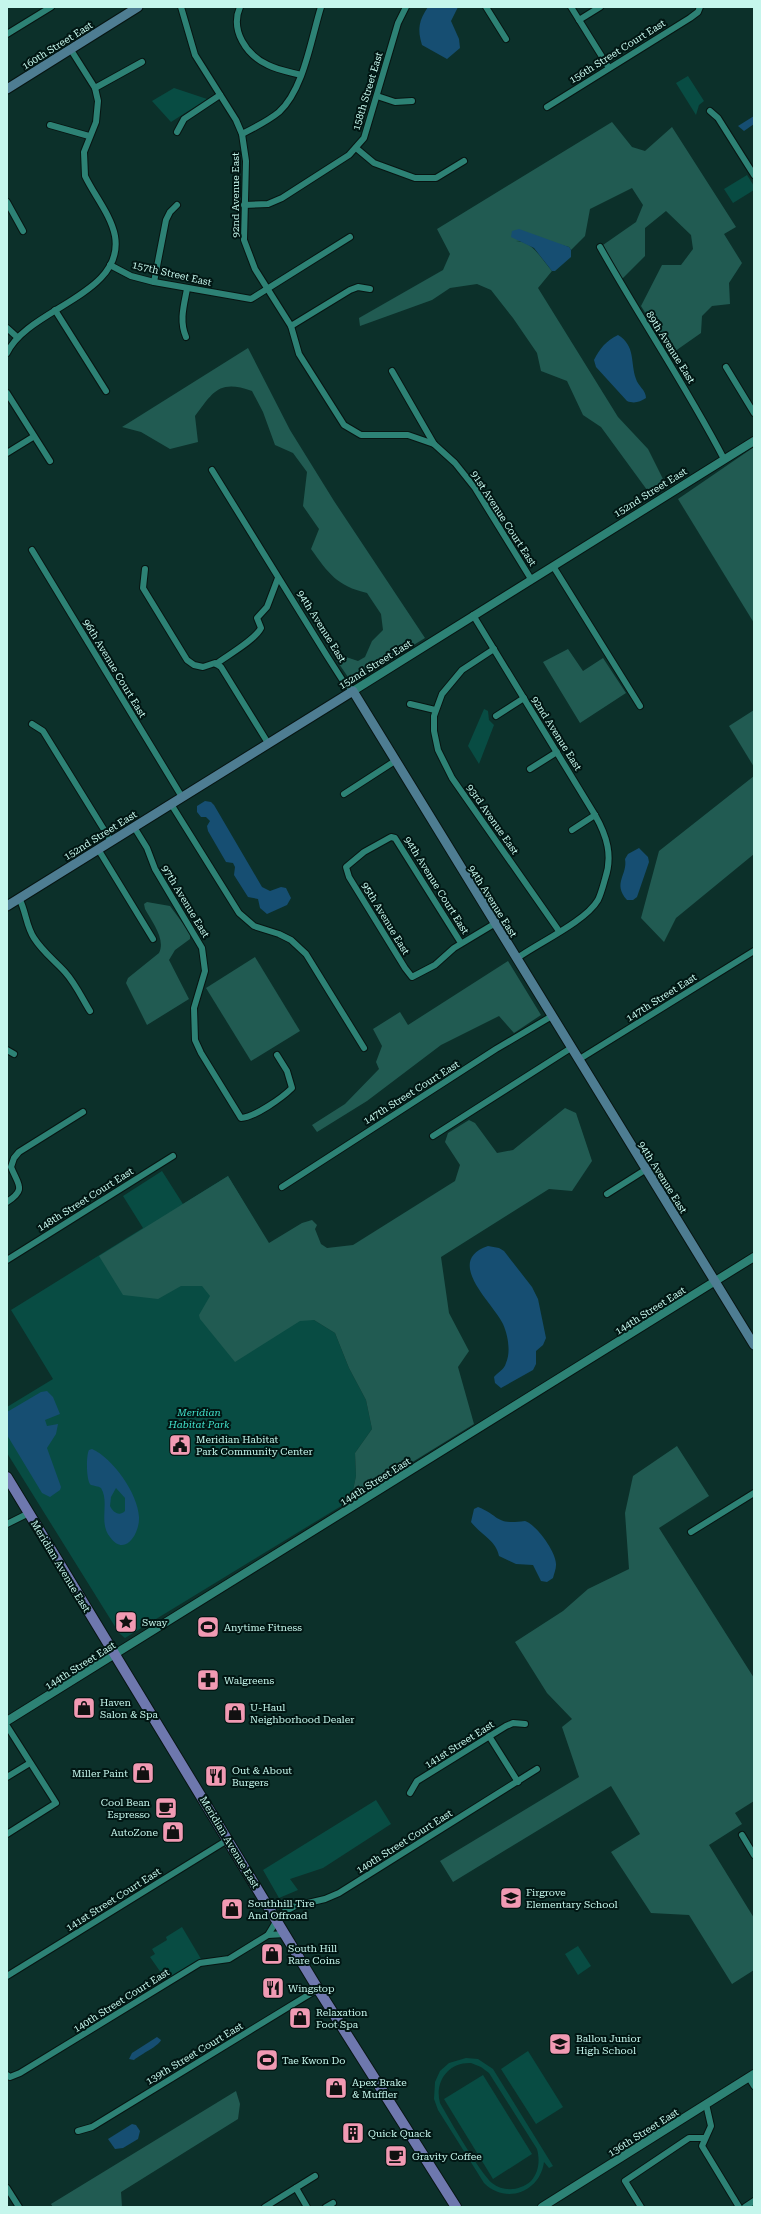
<svg xmlns="http://www.w3.org/2000/svg" width="761" height="2214" font-family="'Roboto Serif',serif">
<style>
.green{fill:#084c43;fill-rule:evenodd}
.forest{fill:#215b52}
.water{fill:#164e72;fill-rule:evenodd}
.lines{fill:none;stroke-linecap:round;stroke-linejoin:round}
.minor-casing{stroke:#071512;stroke-width:8}
.tertiary-casing{stroke:#071512;stroke-width:10}
.secondary-casing{stroke:#071512;stroke-width:11}
.primary-casing{stroke:#071512;stroke-width:12}
.minor{stroke:#2d8275;stroke-width:6}
.tertiary{stroke:#2d8275;stroke-width:8}
.secondary{stroke:#4e7d92;stroke-width:9}
.primary{stroke:#6e78ae;stroke-width:10}
.labels{text-anchor:middle;stroke-width:4;stroke-linejoin:round;paint-order:stroke}
.street-label{font-size:10px;fill:#c5f6ec;stroke:#011613}
.park-label{font-size:10px;font-style:italic;fill:#41e1cb;stroke:#011613}
.poi-label{font-size:10px;fill:#c5f6ec;stroke:#011613;text-anchor:start}
</style>
<rect width="100%" height="100%" fill="#0c302a"/>
<g class="green">
<path d="M688 76 704 101 699 105 696 115 676 83Z"/>
<path d="M174 88 207 99 171 122 152 101Z"/>
<path d="M747 175 754 186V190L733 203 724 189Z"/>
<path d="M484 709 488 711 489 720 494 725 479 764 468 746Z"/>
<path d="M162 1171 183 1204 228 1176 314 1320 335 1333 349 1368 366 1400 372 1429 355 1453 356 1476 351 1500 125 1638 119 1633 7 1453V1407L53 1379 11 1310 143 1228 123 1196Z"/>
<path d="M376 1800 391 1824 323 1868 290 1879 298 1890 279 1898 263 1870Z"/>
<path d="M182 1927 201 1959 171 1978 164 1977 150 1957 155 1954 152 1949 167 1940 166 1937Z"/>
<path d="M578 1946 591 1966 578 1975 565 1954Z"/>
<path d="M528 2051 563 2107 536 2124 501 2069Z"/>
<path d="M466 2058 478 2059 493 2069 553 2166 549 2168 544 2162C540 2192 506 2205 484 2183L438 2110 434 2099 435 2082 440 2071 449 2063ZM471 2063 481 2067 489 2073 537 2149C540 2160 539 2172 531 2181 520 2191 503 2192 492 2183 480 2173 449 2119 440 2103 434 2081 449 2062 471 2063Z"/>
<path d="M483 2075 532 2154 493 2179 444 2099Z"/>
</g>
<g class="forest">
<path d="M612 122 632 147 645 151 672 127 736 227 724 234 742 263 729 283 730 304 712 306 702 316 701 333 671 354 641 306 662 265H681L693 249 691 235 666 211 645 228V256L622 279 603 245 636 222 643 205 632 188 590 209 585 236 571 250 569 247 544 240 516 241C534 242 541 259 552 271L538 288 618 417 648 449 666 485 650 494 601 427 583 415 567 381 541 371 537 353 513 318 491 290 477 284 450 288 432 300 360 326 359 318 443 270 450 254 437 229Z"/>
<path d="M248 348 290 430 334 501 425 638 352 683 331 652 358 661 365 657 372 641 383 630 381 614 367 593C337 586 328 573 311 549L319 529 303 506 307 472 293 453 275 445 263 412 252 391C219 379 213 392 195 416L198 442 170 449 141 432 122 427Z"/>
<path d="M754 447V623L678 499Z"/>
<path d="M568 649 583 671 603 658 626 693 580 723 543 662Z"/>
<path d="M754 710V767L729 726Z"/>
<path d="M754 776V854L676 918 664 942 641 918 659 851Z"/>
<path d="M147 902 170 906 190 933V939L175 950 169 960 189 999 147 1025 126 983 128 978 159 953C166 939 152 922 145 909L144 904Z"/>
<path d="M255 957 300 1031 251 1061 206 988Z"/>
<path d="M508 961 541 1015 514 1033 499 1016 441 1045 367 1101 317 1132 312 1125 345 1104 379 1069 376 1062 382 1046 373 1029 400 1012 408 1025Z"/>
<path d="M565 1108 576 1113 592 1161 572 1191 549 1189 441 1257 449 1313 469 1351 458 1367 474 1424 351 1500 356 1476 355 1453 372 1429 366 1400 349 1368 335 1333 314 1320 300 1321 235 1362 200 1319 199 1315 210 1296 202 1286H181L158 1299 123 1295 99 1256 228 1176 269 1243 302 1223 312 1220 317 1225 315 1229 321 1244 327 1248 353 1245 455 1181 460 1165 445 1142 448 1133 469 1120 475 1123 497 1153 513 1150Z"/>
<path d="M677 1446 709 1496 659 1528 754 1678V1801L735 1813 742 1824 709 1845 754 1918V1970L732 1984 689 1915 651 1913 611 1852 640 1834 611 1786 453 1882 440 1861 579 1777 562 1727 572 1719 547 1693 515 1642 563 1611 588 1589 629 1569 625 1513 633 1476Z"/>
<path d="M236 2091 240 2104 238 2119 121 2192 122 2207H53L51 2204Z"/>
</g>
<g class="water">
<path d="M428 7H458L451 21 459 39 460 48 447 59 422 45C417 29 419 20 428 7Z"/>
<path d="M754 116V124L744 131 738 126Z"/>
<path d="M519 229 569 247 571 250V257L555 271H552L534 248 511 237 512 231Z"/>
<path d="M618 335C636 346 630 362 636 379 638 386 646 390 646 398 640 402 634 404 627 401L596 367 594 360C600 348 606 341 618 335Z"/>
<path d="M205 801 211 802 214 805 262 887 270 891 281 887 286 888 291 898 287 905 267 914 260 908 258 899 248 897 234 875 235 867 233 863 226 862 208 831 207 826 210 821 206 817H201L197 812V806Z"/>
<path d="M639 848 648 857 649 862 637 897 633 900H627C612 883 628 875 625 859L628 854Z"/>
<path d="M488 1246 499 1248 504 1251 532 1287 538 1299 546 1338 543 1345 536 1351V1364L533 1370 501 1388 495 1383 494 1377C498 1372 504 1370 506 1363 511 1352 508 1335 503 1324 494 1304 443 1261 488 1246Z"/>
<path d="M47 1391 53 1397 60 1414 45 1420 47 1426 58 1424 56 1434 47 1448 61 1487 60 1490 50 1497 42 1493 7 1435V1412L41 1392Z"/>
<path d="M92 1449C113 1458 138 1494 139 1517 140 1533 125 1558 110 1537 98 1522 110 1503 101 1488 98 1486 94 1486 91 1485 86 1482 86 1455 89 1450ZM116 1488 125 1498V1511C119 1517 113 1512 110 1506L111 1497Z"/>
<path d="M478 1507C501 1516 494 1525 525 1521 536 1524 557 1553 556 1565 556 1569 554 1574 553 1578L547 1582 541 1581 533 1565 516 1564 499 1556C496 1540 481 1535 471 1522L474 1509Z"/>
<path d="M157 2037 161 2040C159 2046 141 2054 134 2060L129 2059 132 2053Z"/>
<path d="M132 2124 136 2125 140 2131 138 2139 123 2148 115 2149 108 2139Z"/>
</g>
<g class="lines">
<g class="minor-casing">
<g id="minor">
<path d="M181 7 195 55 236 120 242 134 246 161 244 240 255 269 291 326 299 354 344 425 361 435H408L434 444"/>
<path d="M240 7C230 30 246 55 268 65 278 70 290 72 301 75"/>
<path d="M486 7 506 39"/>
<path d="M571 7 609 68"/>
<path d="M579 20 600 7"/>
<path d="M7 34 51 7"/>
<path d="M95 88 142 62"/>
<path d="M377 96 395 102 412 101"/>
<path d="M547 107 690 18 698 12 700 7"/>
<path d="M710 111 718 118 754 175"/>
<path d="M50 125 89 136"/>
<path d="M177 132 184 119 220 95"/>
<path d="M242 134C254 128 268 121 279 112 304 89 311 39 321 7"/>
<path d="M356 148 374 163 415 178H436L464 161"/>
<path d="M7 202 23 231"/>
<path d="M244 205 268 204 282 198 349 155 364 138 398 23 406 7"/>
<path d="M600 247C640 318 686 386 724 459"/>
<path d="M110 265 131 276 154 282 251 299 350 237"/>
<path d="M154 282 166 220 170 212 177 205"/>
<path d="M55 310 106 391"/>
<path d="M291 326 350 290 358 287 370 289"/>
<path d="M7 328 17 337"/>
<path d="M186 337C179 321 184 305 187 289"/>
<path d="M7 353C28 308 125 295 115 236 111 215 94 195 85 176L84 152 96 122 98 101 95 88 71 50"/>
<path d="M726 367 754 413"/>
<path d="M392 371 434 444 455 463 475 488 531 579"/>
<path d="M7 393 50 461"/>
<path d="M7 453 33 437"/>
<path d="M212 470 327 656 343 681 353 691"/>
<path d="M32 550 182 797"/>
<path d="M553 566 640 706"/>
<path d="M145 569 143 588 187 660 194 665 203 667 215 663 221 667 268 743"/>
<path d="M473 615 595 815C607 836 613 856 605 879 603 886 601 894 598 900 585 922 538 943 516 959"/>
<path d="M494 649 462 670 442 694 434 716V731L438 750 452 778 559 931"/>
<path d="M216 664C228 655 255 640 261 628L257 618 267 607 278 578"/>
<path d="M410 704 435 710"/>
<path d="M496 716 524 698"/>
<path d="M32 724 43 731 111 841"/>
<path d="M530 769 557 752"/>
<path d="M344 794 395 761"/>
<path d="M171 804 239 913 254 926 279 934 291 940 306 954 364 1048"/>
<path d="M134 827 147 848 155 869 202 948 205 971 194 1008 195 1040 201 1053 241 1118C255 1117 282 1098 292 1088L287 1071 277 1055"/>
<path d="M572 830 595 815"/>
<path d="M98 849 153 939"/>
<path d="M19 898C26 911 26 926 34 938 43 952 54 960 65 972 75 983 82 998 90 1011"/>
<path d="M461 943 395 838 391 837 364 852 346 867 349 877 405 968 412 977 435 965 454 948 494 924"/>
<path d="M7 1050 14 1054"/>
<path d="M578 1060 754 951"/>
<path d="M433 1136 571 1048"/>
<path d="M282 1187 496 1049 552 1016"/>
<path d="M607 1194 645 1170"/>
<path d="M7 1202C27 1189 18 1185 11 1167L14 1158 19 1152 83 1112"/>
<path d="M7 1260 173 1156"/>
<path d="M7 1524 29 1513"/>
<path d="M691 1532 754 1493"/>
<path d="M7 1726 56 1803 7 1834"/>
<path d="M489 1736 518 1782"/>
<path d="M7 1777 30 1763"/>
<path d="M410 1793 417 1781 506 1726 513 1723 525 1724"/>
<path d="M742 1835 754 1855"/>
<path d="M275 1917 295 1906 325 1899 339 1893 537 1769"/>
<path d="M268 1935 285 1934"/>
<path d="M7 1976 229 1839"/>
<path d="M7 2075 10 2077 20 2073 200 1963 229 1959 268 1935 277 1920"/>
<path d="M749 2078 754 2086"/>
<path d="M706 2104 711 2126 702 2146 739 2207"/>
<path d="M78 2131 92 2127 318 1989"/>
<path d="M7 2188 19 2207"/>
<path d="M296 2188 307 2207"/>
<path d="M265 2207 315 2176"/>
<path d="M326 2207 333 2203"/>
<path d="M641 2207 625 2181 689 2138H705"/>
<path d="M745 2207 754 2201"/>
</g>
</g>
<g class="tertiary-casing">
<g id="tertiary">
<path d="M353 691 754 441"/>
<path d="M7 1721 754 1257"/>
<path d="M542 2207 754 2074"/>
</g>
</g>
<g class="secondary-casing">
<g id="secondary">
<path d="M7 89 138 7"/>
<path d="M7 906 353 691 754 1345"/>
</g>
</g>
<g class="primary-casing">
<path id="primary" d="M7 1477 318 1989 456 2207"/>
</g>
<use href="#minor" class="minor"/>
<use href="#tertiary" class="tertiary"/>
<use href="#secondary" class="secondary"/>
<use href="#primary" class="primary"/>
</g>
<defs>
<g id="civic-square" transform="scale(1.15)"><rect x="-9" y="-9" width="18" height="18" rx="4" fill="#f19ab3" stroke="#011613"/><path d="M-.6-6.5H3V-4.5H.6V-3L4-1V1h2V6H-6V1h2V-1L-.6-3ZM-1.2 2.5V6h2.4V2.5Z" fill="#111"/></g>
<g id="sight-square" transform="scale(1.15)"><rect x="-9" y="-9" width="18" height="18" rx="4" fill="#f19ab3" stroke="#011613"/><path d="M0-6L1.8-2.2L6-1.7L2.9 1.2L3.7 5.4L0 3.3L-3.7 5.4L-2.9 1.2L-6-1.7L-1.8-2.2Z" fill="#111"/></g>
<g id="stadium-square" transform="scale(1.15)"><rect x="-9" y="-9" width="18" height="18" rx="4" fill="#f19ab3" stroke="#011613"/><path d="M0-5a6.5 5 0 1 0 0 10a6.5 5 0 1 0 0-10ZM-3.5-1.8h7v3.6h-7Z" fill="#111"/></g>
<g id="pharmacy-square" transform="scale(1.15)"><rect x="-9" y="-9" width="18" height="18" rx="4" fill="#f19ab3" stroke="#011613"/><path d="M-2-6h4v4h4v4h-4v4h-4v-4h-4v-4h4Z" fill="#111"/></g>
<g id="shop-square" transform="scale(1.15)"><rect x="-9" y="-9" width="18" height="18" rx="4" fill="#f19ab3" stroke="#011613"/><path d="M-5-2.5h2.3a2.7 3.5 0 0 1 5.4 0H5L5.5 6h-11ZM-1.5-2.5h3a1.5 2.3 0 0 0-3 0Z" fill="#111"/></g>
<g id="restaurant-square" transform="scale(1.15)"><rect x="-9" y="-9" width="18" height="18" rx="4" fill="#f19ab3" stroke="#011613"/><path d="M-5-6h1v4h1v-4h1v4h1v-4h1v5L-1.5 .5V6h-2V.5L-5-1ZM5-6V6H3V1.5H1.5Q1.5-4 5-6Z" fill="#111"/></g>
<g id="cafe-square" transform="scale(1.15)"><rect x="-9" y="-9" width="18" height="18" rx="4" fill="#f19ab3" stroke="#011613"/><path d="M-5.5-4.5H6V0H3Q3 3.5 0 3.5H-2.5Q-5.5 3.5-5.5 0ZM3-3.2v2h1.7v-2ZM-6 4.5H4V6H-6Z" fill="#111"/></g>
<g id="school-square" transform="scale(1.15)"><rect x="-9" y="-9" width="18" height="18" rx="4" fill="#f19ab3" stroke="#011613"/><path d="M0-5L7-2L0 1L-7-2ZM-4 1L0 2.5L4 1V4Q0 6-4 4Z" fill="#111"/></g>
<g id="building-square" transform="scale(1.15)"><rect x="-9" y="-9" width="18" height="18" rx="4" fill="#f19ab3" stroke="#011613"/><path d="M-4-6H4V6H1V3H-1V6H-4ZM-2.5-4.3h1.7v1.8h-1.7ZM.8-4.3h1.7v1.8H.8ZM-2.5-1h1.7V.8h-1.7ZM.8-1h1.7V.8H.8Z" fill="#111"/></g>
</defs>
<g fill-rule="evenodd">
<use href="#civic-square" x="180" y="1445"/>
<use href="#sight-square" x="126" y="1622"/>
<use href="#stadium-square" x="208" y="1627"/>
<use href="#pharmacy-square" x="208" y="1680"/>
<use href="#shop-square" x="84" y="1708"/>
<use href="#shop-square" x="235" y="1713"/>
<use href="#shop-square" x="143" y="1773"/>
<use href="#restaurant-square" x="216" y="1776"/>
<use href="#cafe-square" x="166" y="1808"/>
<use href="#shop-square" x="173" y="1832"/>
<use href="#school-square" x="511" y="1898"/>
<use href="#shop-square" x="232" y="1909"/>
<use href="#shop-square" x="272" y="1954"/>
<use href="#restaurant-square" x="273" y="1988"/>
<use href="#shop-square" x="300" y="2018"/>
<use href="#school-square" x="560" y="2044"/>
<use href="#stadium-square" x="267" y="2060"/>
<use href="#shop-square" x="336" y="2088"/>
<use href="#building-square" x="353" y="2133"/>
<use href="#cafe-square" x="396" y="2156"/>
</g>
<g class="labels">
<g class="street-label">
<text transform="translate(57 45) rotate(-32)" y="4">160th Street East</text>
<text transform="translate(617 51) rotate(-32)" y="4">156th Street Court East</text>
<text transform="translate(367 91) rotate(-73)" y="4">158th Street East</text>
<text transform="translate(235 195) rotate(-90)" y="4">92nd Avenue East</text>
<text transform="translate(172 273) rotate(13)" y="4">157th Street East</text>
<text transform="translate(671 347) rotate(58)" y="4">89th Avenue East</text>
<text transform="translate(650 492) rotate(-32)" y="4">152nd Street East</text>
<text transform="translate(504 518) rotate(57)" y="4">91st Avenue Court East</text>
<text transform="translate(322 626) rotate(58)" y="4">94th Avenue East</text>
<text transform="translate(375 664) rotate(-32)" y="4">152nd Street East</text>
<text transform="translate(115 668) rotate(59)" y="4">96th Avenue Court East</text>
<text transform="translate(557 733) rotate(58)" y="4">92nd Avenue East</text>
<text transform="translate(493 819) rotate(55)" y="4">93rd Avenue East</text>
<text transform="translate(100 835) rotate(-32)" y="4">152nd Street East</text>
<text transform="translate(437 885) rotate(58)" y="4">94th Avenue Court East</text>
<text transform="translate(186 901) rotate(59)" y="4">97th Avenue East</text>
<text transform="translate(493 901) rotate(58)" y="4">94th Avenue East</text>
<text transform="translate(386 918) rotate(59)" y="4">95th Avenue East</text>
<text transform="translate(661 997) rotate(-32)" y="4">147th Street East</text>
<text transform="translate(411 1092) rotate(-32)" y="4">147th Street Court East</text>
<text transform="translate(663 1177) rotate(58)" y="4">94th Avenue East</text>
<text transform="translate(85 1199) rotate(-32)" y="4">148th Street Court East</text>
<text transform="translate(650 1310) rotate(-32)" y="4">144th Street East</text>
<text transform="translate(375 1481) rotate(-32)" y="4">144th Street East</text>
<text transform="translate(61 1566) rotate(59)" y="4">Meridian Avenue East</text>
<text transform="translate(80 1665) rotate(-32)" y="4">144th Street East</text>
<text transform="translate(459 1744) rotate(-32)" y="4">141st Street East</text>
<text transform="translate(404 1841) rotate(-32)" y="4">140th Street Court East</text>
<text transform="translate(230 1842) rotate(59)" y="4">Meridian Avenue East</text>
<text transform="translate(113 1899) rotate(-32)" y="4">141st Street Court East</text>
<text transform="translate(121 2000) rotate(-32)" y="4">140th Street Court East</text>
<text transform="translate(194 2053) rotate(-31)" y="4">139th Street Court East</text>
<text transform="translate(643 2132) rotate(-32)" y="4">136th Street East</text>
</g>
<g class="park-label">
<text x="199" y="1416">Meridian<tspan x="199" dy="12">Habitat Park</tspan></text>
</g>
<g class="poi-label">
<text x="196" y="1443">Meridian Habitat<tspan x="196" dy="12">Park Community Center</tspan></text>
<text x="142" y="1626">Sway</text>
<text x="224" y="1631">Anytime Fitness</text>
<text x="224" y="1684">Walgreens</text>
<text x="100" y="1706">Haven<tspan x="100" dy="12">Salon &amp; Spa</tspan></text>
<text x="250" y="1711">U-Haul<tspan x="250" dy="12">Neighborhood Dealer</tspan></text>
<text x="232" y="1774">Out &amp; About<tspan x="232" dy="12">Burgers</tspan></text>
<text x="128" y="1777" text-anchor="end">Miller Paint</text>
<text x="150" y="1806" text-anchor="end">Cool Bean<tspan x="150" dy="12">Espresso</tspan></text>
<text x="158" y="1836" text-anchor="end">AutoZone</text>
<text x="526" y="1896">Firgrove<tspan x="526" dy="12">Elementary School</tspan></text>
<text x="248" y="1907">Southhill Tire<tspan x="248" dy="12">And Offroad</tspan></text>
<text x="288" y="1952">South Hill<tspan x="288" dy="12">Rare Coins</tspan></text>
<text x="288" y="1992">Wingstop</text>
<text x="316" y="2016">Relaxation<tspan x="316" dy="12">Foot Spa</tspan></text>
<text x="576" y="2042">Ballou Junior<tspan x="576" dy="12">High School</tspan></text>
<text x="282" y="2064">Tae Kwon Do</text>
<text x="352" y="2086">Apex Brake<tspan x="352" dy="12">&amp; Muffler</tspan></text>
<text x="368" y="2137">Quick Quack</text>
<text x="412" y="2160">Gravity Coffee</text>
</g>
</g>
<rect width="761" height="2214" fill="none" stroke="#c5f6ec" stroke-width="16"/>
</svg>
